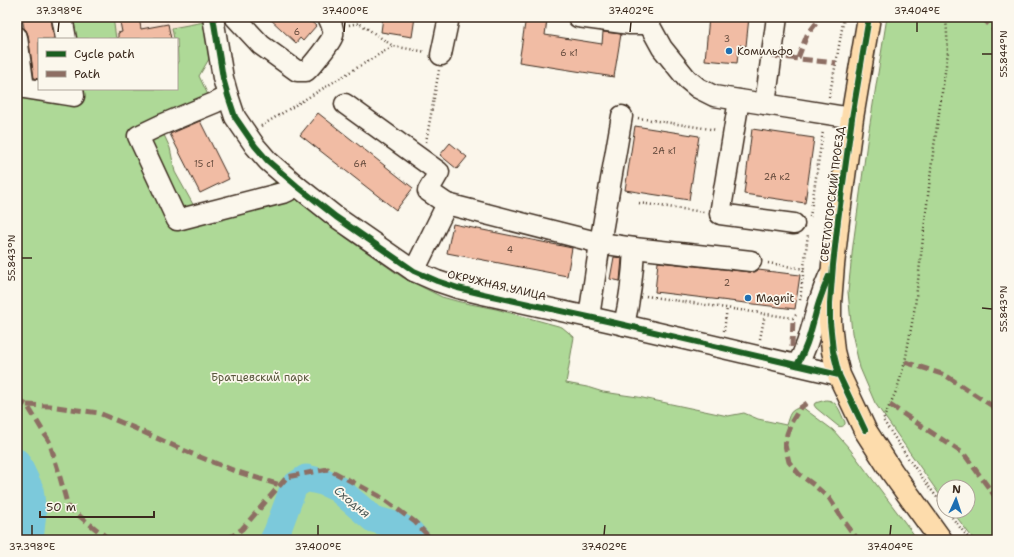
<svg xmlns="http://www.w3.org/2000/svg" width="1014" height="557" font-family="'Shantell Sans',sans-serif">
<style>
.built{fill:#f8e5d6}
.green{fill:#aed997;stroke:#74825a}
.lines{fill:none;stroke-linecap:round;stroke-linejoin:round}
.river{stroke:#7cc9db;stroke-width:27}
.building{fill:#f1bca4;stroke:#3b2a1e}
.minor-casing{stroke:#3b2a1e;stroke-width:23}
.major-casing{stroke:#3b2a1e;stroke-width:25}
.path{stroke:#3b2a1e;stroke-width:2.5;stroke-dasharray:1 3;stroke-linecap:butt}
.minor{stroke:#fbf7ec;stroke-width:20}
.major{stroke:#fddcac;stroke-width:22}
.quiet{stroke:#8d6e63;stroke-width:5;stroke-dasharray:10 5;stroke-linecap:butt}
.cycleway-casing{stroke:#fbf7ec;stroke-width:8}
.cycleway{stroke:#1b5e20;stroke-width:6}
.ticks{fill:none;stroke:#3b2a1e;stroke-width:1.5}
.poi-dot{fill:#1f6fb2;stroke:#fbf7ec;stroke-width:1.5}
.labels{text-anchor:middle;stroke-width:3.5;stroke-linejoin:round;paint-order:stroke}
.number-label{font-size:9px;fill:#684e40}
.poi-label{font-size:11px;fill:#3b2a1e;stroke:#fbf7ec;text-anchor:start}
.street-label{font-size:11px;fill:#3b2a1e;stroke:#fbf7ec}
.park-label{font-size:11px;fill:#58563c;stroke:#fbf7ec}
.water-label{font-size:12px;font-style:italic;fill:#4e5a57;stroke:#fbf7ec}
.neatline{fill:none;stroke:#3b2a1e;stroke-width:1.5}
.ticks-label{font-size:10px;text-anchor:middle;fill:#3b2a1e}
</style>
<rect width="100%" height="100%" fill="#fbf7ec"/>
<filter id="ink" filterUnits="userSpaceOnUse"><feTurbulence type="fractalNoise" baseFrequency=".025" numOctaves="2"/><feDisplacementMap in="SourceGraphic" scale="8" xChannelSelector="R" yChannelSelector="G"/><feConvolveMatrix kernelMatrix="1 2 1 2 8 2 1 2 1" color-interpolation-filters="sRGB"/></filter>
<g filter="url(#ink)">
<path class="built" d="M113 17H203L204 22 172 28 174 39H116Z"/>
<g class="green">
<path d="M66 17H113L116 39H69Z"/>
<path d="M887 17H997V540H974L952 511H968V487H944V501L875 403 860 368 852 333 848 292 853 245 867 142Z"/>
<path d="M204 22 209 59 199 76 209 97 159 124 170 148 175 172 195 208 207 224 277 181 345 237 402 277 442 297 460 302 496 309 562 327 574 337 566 383 587 387 603 392 638 397 728 416 744 413 758 419 786 425C790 414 789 410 802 407L833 430 849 448 918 540H17V95L79 105 77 89H177V62H178L177 39H174L172 28Z"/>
<path d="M826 400C838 400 840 413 845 422V424C843 427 841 427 838 426L816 408 814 405 815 403Z"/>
</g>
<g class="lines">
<g class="river">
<path d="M17 462 30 489 33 512 30 540"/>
<path d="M273 540 277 532 294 486 306 478 323 482 338 489 373 519 399 526 410 532 417 540"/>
</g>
</g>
<g class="building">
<path d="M22 17H51L54 39H39V79L34 78 28 35 26 30 24 28Z"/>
<path d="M119 17H139L141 29 168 24 171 39H118V33L122 32Z"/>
<path d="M268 17H306L316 26 303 41 300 38 296 43Z"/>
<path d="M383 17H415L412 37 381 32Z"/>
<path d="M526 17 547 20 545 35 602 44 603 32 621 34 614 77 519 62Z"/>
<path d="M709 17 718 18V17H749L746 46 739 45 737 63 705 60Z"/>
<path d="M318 113 413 188 396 210 300 135Z"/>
<path d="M200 121 229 179 200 193 170 134Z"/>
<path d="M635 126 699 136 689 200 625 190Z"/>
<path d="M752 129 814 138 805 203 744 194Z"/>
<path d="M450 143 467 157 457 169 440 155Z"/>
<path d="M453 224 572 248 567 276 447 253Z"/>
<path d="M614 257 622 258 620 281 610 279Z"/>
<path d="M658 262 750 272H755L758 270 800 275 795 309 655 292Z"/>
</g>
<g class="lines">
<g class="minor-casing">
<g id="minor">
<path d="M62 17 66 39"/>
<path d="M213 17 223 78 228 96 235 117 255 146 268 161 297 186 336 217 414 271 437 281 458 288 483 294 607 321 839 375"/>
<path d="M235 17 261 45 297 71H306C311 67 332 41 333 35 334 29 331 23 328 17"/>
<path d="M578 17 630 24H649"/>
<path d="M645 17 662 48 687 79 698 88 714 96 765 104 852 118"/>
<path d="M17 37 24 88 74 96 73 89"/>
<path d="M441 55 449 17"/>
<path d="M228 96 214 103 161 125 138 136 177 220 286 192 297 186"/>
<path d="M739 100 720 214 794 224"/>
<path d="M345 104 439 172 428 191 447 204 600 243 634 248 751 261"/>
<path d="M765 104 777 17"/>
<path d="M414 271 447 204"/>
<path d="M589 317 600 243 622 116"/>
<path d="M624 325C630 299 633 275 634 248"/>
<path d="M797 365C809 345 812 324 819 302 822 293 825 285 829 276"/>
</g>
</g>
<g class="major-casing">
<path id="major" d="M869 17 852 118 838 220 833 265 830 303V322L833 351 839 375 865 430 892 472 941 540"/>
</g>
<g class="path">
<path d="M349 25 359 23 393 46"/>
<path d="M829 97 836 63 844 17"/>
<path d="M638 118 717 130"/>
<path d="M261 126 393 46 426 52"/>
<path d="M426 142 439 70"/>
<path d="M639 203 704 212"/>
<path d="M810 217 823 131"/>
<path d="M768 263 804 269"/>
<path d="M646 296 793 318 796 315"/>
<path d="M800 300 808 234"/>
<path d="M724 331 727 308"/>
<path d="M760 339 765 314"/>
<path d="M944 507 910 461 883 420 897 389 905 362 915 306 933 153 948 52 946 17"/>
<path d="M947 511 970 540"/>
</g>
<use href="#minor" class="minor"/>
<use href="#major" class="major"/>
<g class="quiet">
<path d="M982 17 997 33"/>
<path d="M772 56 836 63"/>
<path d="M798 58 807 35 821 17"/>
<path d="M792 347 793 318"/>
<path d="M905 362 945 375 997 409"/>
<path d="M17 400 27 405 49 441 58 470 68 507 110 540"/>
<path d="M807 403 800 408 792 421 787 434 785 445 789 462 799 474 814 485 829 498 844 521 858 540"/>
<path d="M27 405 50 406 99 413 132 427 190 453 235 471 280 485"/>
<path d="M890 405 964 454 997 499"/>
<path d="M227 540 242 529 287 477 328 469 379 496 415 522 432 540"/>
</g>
<g class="cycleway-casing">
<g id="cycleway">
<path d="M213 17 223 78 228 96 235 117 255 146 268 161 297 186 336 217 414 271 437 281 458 288 483 294 607 321 839 375"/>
<path d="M797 365C809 345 812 324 819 302 822 293 825 285 829 276"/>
<path d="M865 430 839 375 833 351 830 322V303L833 265 838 220 852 118 869 17"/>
</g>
</g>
<use href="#cycleway" class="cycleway"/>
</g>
</g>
<path class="ticks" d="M58 32 59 22M344 32 345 22M630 32 631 22M917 32V22M982 54H992M22 258H32M982 308 992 309M32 535V525M318 535V525M604 535 605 525M890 535 891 525"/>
<g class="poi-dot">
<circle cx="729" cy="51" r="4"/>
<circle cx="748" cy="298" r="4"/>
</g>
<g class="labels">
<g class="number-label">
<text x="297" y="35">6</text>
<text x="727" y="42">3</text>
<text x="569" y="56">6 к1</text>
<text x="664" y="154">2А к1</text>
<text x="204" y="167">15 с1</text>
<text x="360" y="167">6А</text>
<text x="777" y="180">2А к2</text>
<text x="510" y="253">4</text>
<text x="727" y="286">2</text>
</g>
<g class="poi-label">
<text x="737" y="55">Комильфо</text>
<text x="756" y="302">Magnit</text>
</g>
<g class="street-label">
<text transform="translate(832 194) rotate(-83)" y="4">СВЕТЛОГОРСКИЙ ПРОЕЗД</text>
<text transform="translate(497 285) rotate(13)" y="4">ОКРУЖНАЯ УЛИЦА</text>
</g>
<g class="park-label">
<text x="260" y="381">Братцевский парк</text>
</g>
<g class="water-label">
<text transform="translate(352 502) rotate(39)" y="4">Сходня</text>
</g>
</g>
<rect width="1014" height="557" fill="none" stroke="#fbf7ec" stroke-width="44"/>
<rect x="38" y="38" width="140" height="52" fill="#fbf7ec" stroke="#aea59a"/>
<rect x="46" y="51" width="20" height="6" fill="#1b5e20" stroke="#aea59a"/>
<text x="74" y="58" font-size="12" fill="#3b2a1e">Cycle path</text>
<rect x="46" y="71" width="20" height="6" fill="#8d6e63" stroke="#aea59a"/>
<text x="74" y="78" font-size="12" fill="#3b2a1e">Path</text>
<g transform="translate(956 499) rotate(3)"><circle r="19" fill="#fbf7ec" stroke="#aea59a"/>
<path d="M0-3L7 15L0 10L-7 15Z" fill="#1f6fb2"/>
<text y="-6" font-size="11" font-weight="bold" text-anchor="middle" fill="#3b2a1e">N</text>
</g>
<path d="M40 511v6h114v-6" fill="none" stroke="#3b2a1e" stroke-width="2"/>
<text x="46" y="511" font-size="12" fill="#3b2a1e" stroke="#fbf7ec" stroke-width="3" paint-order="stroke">50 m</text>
<rect x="22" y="22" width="970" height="513" class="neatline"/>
<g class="ticks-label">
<text x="59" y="14">37.398°E</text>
<text x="345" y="14">37.400°E</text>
<text x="631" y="14">37.402°E</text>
<text x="917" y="14">37.404°E</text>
<text transform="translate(1003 54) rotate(-90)" y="4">55.844°N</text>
<text transform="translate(11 258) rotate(-90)" y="4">55.843°N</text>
<text transform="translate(1003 309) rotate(-90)" y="4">55.843°N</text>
<text x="32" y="550">37.398°E</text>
<text x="318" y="550">37.400°E</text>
<text x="604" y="550">37.402°E</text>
<text x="890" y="550">37.404°E</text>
</g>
</svg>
